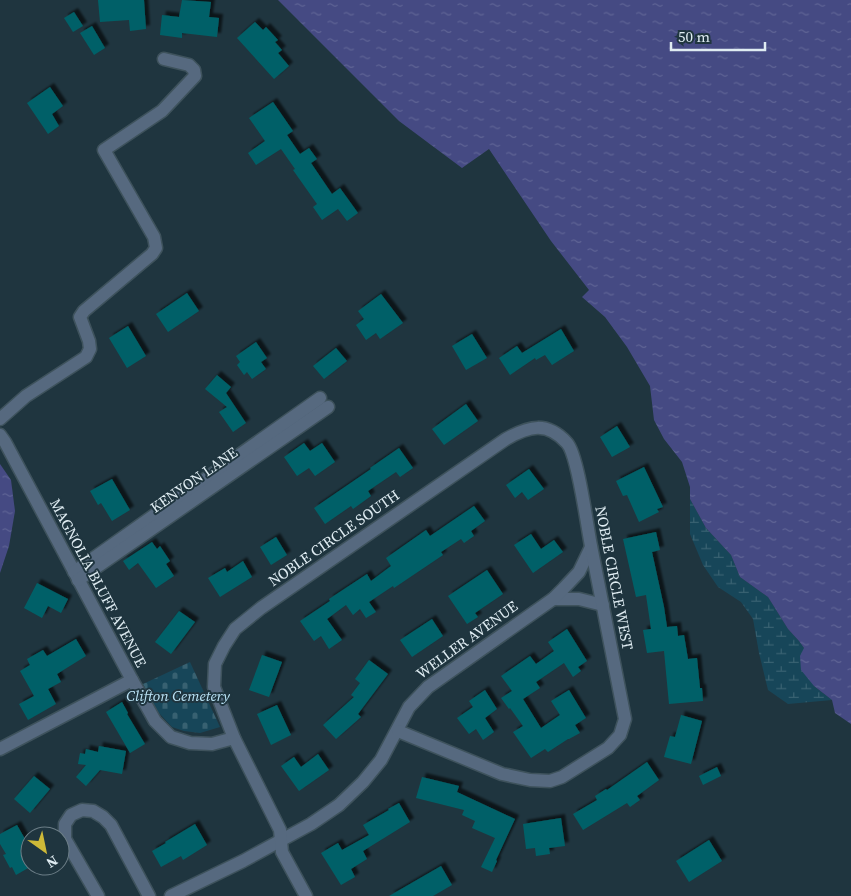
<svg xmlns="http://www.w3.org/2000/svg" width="851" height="896" font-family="'Source Serif 4',serif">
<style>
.wetland{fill:url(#wetland-marsh)}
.cemetery{fill:url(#cemetery-stones)}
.water{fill:url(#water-ripples)}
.building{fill:#046167;filter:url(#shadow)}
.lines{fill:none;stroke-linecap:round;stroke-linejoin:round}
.minor-casing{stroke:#3e525c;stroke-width:15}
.minor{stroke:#56697f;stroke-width:12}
.labels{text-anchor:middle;stroke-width:4;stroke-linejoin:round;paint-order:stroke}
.street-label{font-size:15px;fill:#dfecf2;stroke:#1f353f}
.park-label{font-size:15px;font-style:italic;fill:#bbe4f7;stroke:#1f353f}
</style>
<defs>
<pattern id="wetland-marsh" width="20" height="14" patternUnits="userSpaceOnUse" patternTransform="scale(1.25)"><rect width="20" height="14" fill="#174659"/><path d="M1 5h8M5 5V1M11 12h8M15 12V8" fill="none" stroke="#386171"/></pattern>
<pattern id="cemetery-stones" width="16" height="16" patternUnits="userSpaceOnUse" patternTransform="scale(1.25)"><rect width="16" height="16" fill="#174659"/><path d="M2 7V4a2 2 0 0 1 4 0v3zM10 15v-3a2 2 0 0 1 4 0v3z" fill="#386171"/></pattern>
<pattern id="water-ripples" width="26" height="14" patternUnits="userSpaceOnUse" patternTransform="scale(1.25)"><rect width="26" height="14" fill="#454a83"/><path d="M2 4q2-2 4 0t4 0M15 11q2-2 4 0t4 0" fill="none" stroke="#5f6495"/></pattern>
<filter id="shadow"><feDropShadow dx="4" dy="-4" stdDeviation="1" flood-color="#0009"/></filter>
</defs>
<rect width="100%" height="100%" fill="#1f353f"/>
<path class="wetland" d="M690 499 706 528 731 555 740 577 768 597 788 629 799 641 804 648 814 686 832 700 788 704 768 690 759 653 753 619 741 602 718 587 703 565 690 534Z"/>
<path class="cemetery" d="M190 662 220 727 200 733 184 731 172 727 158 712 143 684Z"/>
<g class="water">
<path d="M278 0H851V724L835 713 832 700 814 686 801 670 800 656 804 648 799 641 788 629 768 597 740 577 731 555 706 528 690 499V487L682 462 664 439 654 420 650 386 627 347 605 317 582 297 589 290 551 241 489 149 462 168 399 121Z"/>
<path d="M0 464 11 480 15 511 9 546 0 573Z"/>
</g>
<g class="building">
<path d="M98 0H144L146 29 130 31 129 20 100 22Z"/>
<path d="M182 0 211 2 209 17 219 18 217 37 182 33V38L160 35 162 15 179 17Z"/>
<path d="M74 12 83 26 73 32 64 18Z"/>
<path d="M255 22 263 30 266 27 278 40 275 42 282 50 278 53 289 66 274 79 237 38Z"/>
<path d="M92 26 105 48 94 55 80 33Z"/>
<path d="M50 87 63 106 52 114 59 126 48 134 27 103Z"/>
<path d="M273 102 293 131 287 135 300 154 309 148 317 159 311 163 332 194 340 188 358 213 347 221 338 209 322 220 313 207 317 204 293 170 295 169 281 149 256 165 248 153 265 141 249 118Z"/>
<path d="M187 293 199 311 168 332 156 314Z"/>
<path d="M381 294 403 323 380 339 376 333 366 340 356 325 364 319 358 311Z"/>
<path d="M128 326 146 356 127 368 109 338Z"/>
<path d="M561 329 574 351 552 365 545 355 536 360 535 358 510 375 499 358 517 346 522 353Z"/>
<path d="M472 334 487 358 466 370 452 346Z"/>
<path d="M256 342 267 358 261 362 266 369 252 379 247 372 244 375 237 365 240 362 236 356Z"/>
<path d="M336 348 347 361 324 379 313 366Z"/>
<path d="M217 375 231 387 226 393 246 423 233 432 219 412 227 407 205 389Z"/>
<path d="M466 404 478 421 444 445 432 429Z"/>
<path d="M617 426 630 447 612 457 600 437Z"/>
<path d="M304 443 310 451 322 443 335 462 315 476 309 468 297 476 284 457Z"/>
<path d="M399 448 413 468 400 477 396 472 368 491 371 496 353 509 351 506 325 524 314 508 371 469 370 468Z"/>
<path d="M644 467 663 507 657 509 659 512 639 522 627 495 623 496 616 481Z"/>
<path d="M529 469 544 489 528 500 522 492 515 498 506 485Z"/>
<path d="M112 479 130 510 112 521 101 503 98 505 90 491Z"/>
<path d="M474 506 485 521 471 531 474 536 464 543 461 539 441 552 443 555 394 588 393 586 369 602 376 612 366 618 360 609 353 615 346 605 327 619 342 640 329 649 321 636 314 641 300 621 330 601 329 599 367 574 371 581 391 566 386 558 426 530 430 536Z"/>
<path d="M656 532 660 550 652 552 664 607 667 627 677 626 678 636 684 635 688 659 697 658 700 688H702L703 701 669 704 664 651 647 653 643 630 651 629 646 595 636 597 623 539Z"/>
<path d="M531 534 541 549 554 540 563 552 533 573 514 545Z"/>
<path d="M276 537 287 555 271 565 260 547Z"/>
<path d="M152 542 157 549 160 546 170 561 166 564 174 576 156 588 138 563 129 570 123 561Z"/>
<path d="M243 561 252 577 220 597 208 578 225 568 227 572Z"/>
<path d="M487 570 503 594 475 613 478 617 467 624 448 596Z"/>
<path d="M37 583 68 599 61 613 48 606 42 618 24 608Z"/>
<path d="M179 611 195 622 171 654 155 642Z"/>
<path d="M432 619 443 636 412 657 400 640Z"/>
<path d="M567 629 587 661 578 667 581 671 573 677 564 663 536 682 540 688 523 699 541 728 560 715 551 701 569 690 586 718 575 725 580 733 569 739H568L548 752 545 749 531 758 513 732 523 726 510 708 509 709 501 698 512 691 501 676 530 656 536 664 554 651 548 642Z"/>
<path d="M76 639 86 656 57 674 61 682 48 689 56 704 28 720 19 704 34 696 20 671 30 665 27 659 43 650 47 656Z"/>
<path d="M262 655 282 662 269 697 249 690Z"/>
<path d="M369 660 388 674 358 714 361 717 336 739 323 725 354 697 351 695 360 683 355 679Z"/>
<path d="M485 690 497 709 485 718 494 732 483 740 476 729 469 734 457 718 473 707 469 701Z"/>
<path d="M122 702 128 713 127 714 145 744 130 753 106 712Z"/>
<path d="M277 705 291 735 271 745 257 714Z"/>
<path d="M681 715 702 721 691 764 664 757 670 736 675 737Z"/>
<path d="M99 746 126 751 122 774 100 770 86 786 76 777 86 765 78 764 80 753 85 754 86 749 98 752Z"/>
<path d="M318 754 329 770 299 791 281 766 294 757 301 767Z"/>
<path d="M647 762 659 780 637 796 640 800 630 807 627 803 583 830 573 814 597 800 595 796 606 789 607 790Z"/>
<path d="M717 767 721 776 703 785 699 776Z"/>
<path d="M34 776 50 789 30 813 14 799Z"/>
<path d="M422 777 459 786 457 792 515 819 496 860 497 861 492 872 481 867 495 838 472 828 475 821 462 815 464 810 416 798Z"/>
<path d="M399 803 410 822 363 851 367 859 351 869 355 877 341 885 321 853 338 843 342 850 369 835 363 825 389 810 388 809Z"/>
<path d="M561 818 565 846 549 848 550 854 536 856 535 848 526 849 523 824Z"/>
<path d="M195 824 207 845 183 860 181 856 161 867 152 851 166 843 165 842Z"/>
<path d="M17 825 25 839 30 836V867L16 875 12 867 10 868 3 855 6 854 0 844V834Z"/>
<path d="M709 840 722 861 689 882 676 861Z"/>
<path d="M441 866 452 885 433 896H389Z"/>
</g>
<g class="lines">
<g class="minor-casing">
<g id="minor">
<path d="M0 419 26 396 86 357 90 349 89 341 80 317 84 311 152 254 156 248 154 237 104 150 162 111 195 76 194 70 189 65 164 59"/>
<path d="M0 435 5 442 132 680 155 721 171 737 190 743 212 744 234 738"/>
<path d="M74 572 320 398"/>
<path d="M78 580 328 407"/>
<path d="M553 599H579L603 605"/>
<path d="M0 749 132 680"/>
<path d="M98 896 65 839V824L71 815 82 810 93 811 103 817 111 825 149 896"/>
<path d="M171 896 243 861 311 824 339 805 363 782 381 760 409 707 428 687 553 599 564 588 579 572 591 547"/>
<path d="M306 896 282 852 280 830 234 738 214 687 215 664 224 646 235 629 261 608 506 439C529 426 547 421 567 443 578 455 587 526 591 546 602 604 614 661 625 719L620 735 608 748 562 777 550 781 530 780 502 774 398 731"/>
</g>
</g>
<use href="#minor" class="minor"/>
</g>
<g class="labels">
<g class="street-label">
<text transform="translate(194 480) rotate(-35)" y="5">KENYON LANE</text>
<text transform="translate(334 538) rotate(-35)" y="5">NOBLE CIRCLE SOUTH</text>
<text transform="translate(614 578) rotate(79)" y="5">NOBLE CIRCLE WEST</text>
<text transform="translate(98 583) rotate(62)" y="5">MAGNOLIA BLUFF AVENUE</text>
<text transform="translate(467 640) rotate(-36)" y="5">WELLER AVENUE</text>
</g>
<g class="park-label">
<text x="178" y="701">Clifton Cemetery</text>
</g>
</g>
<g transform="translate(45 851) rotate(147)"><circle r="24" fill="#1f353f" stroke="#6c7e87"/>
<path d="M0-4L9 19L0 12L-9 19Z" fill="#ceb938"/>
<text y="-8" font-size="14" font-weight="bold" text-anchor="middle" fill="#dfecf2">N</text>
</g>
<path d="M671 42v8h94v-8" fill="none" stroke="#dfecf2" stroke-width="2.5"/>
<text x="678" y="42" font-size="15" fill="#dfecf2" stroke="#1f353f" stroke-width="4" paint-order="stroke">50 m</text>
</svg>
